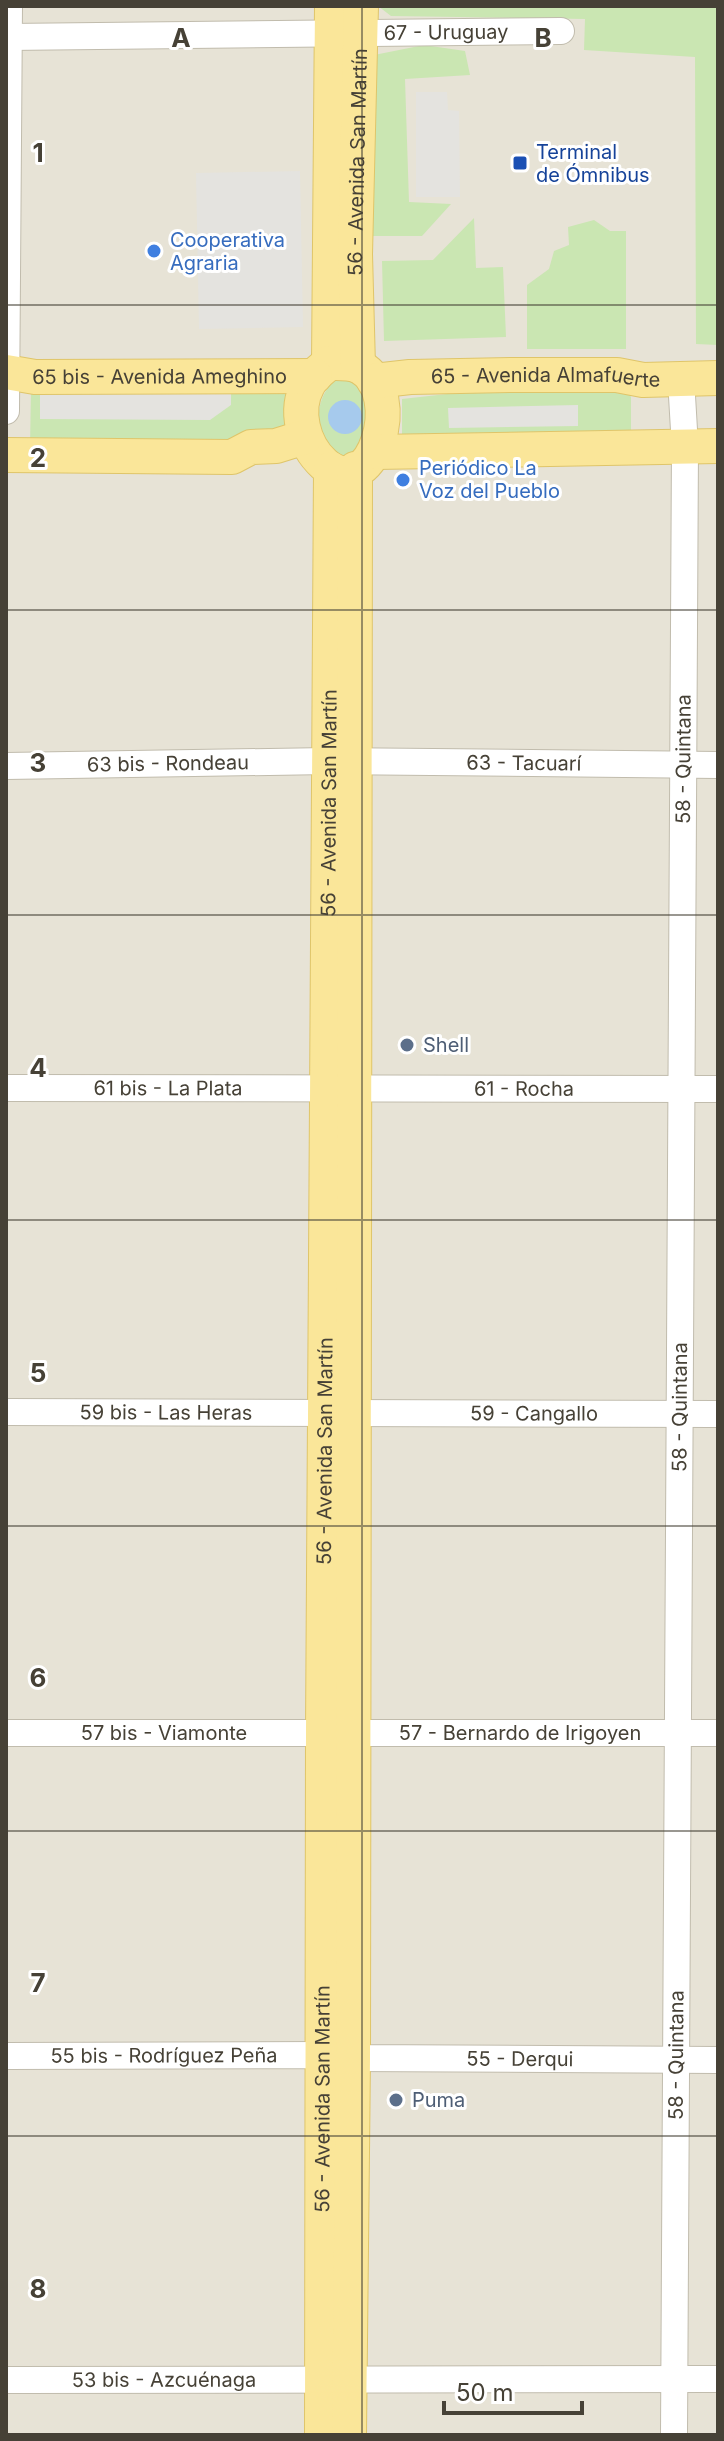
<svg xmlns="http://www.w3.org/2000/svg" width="724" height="2441" font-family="Inter,sans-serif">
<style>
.residential{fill:#e7e3d6}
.green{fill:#cae6b2}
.parking{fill:#e4e3df}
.water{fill:#a6caed}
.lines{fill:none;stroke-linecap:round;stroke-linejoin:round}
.minor-casing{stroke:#c1bcad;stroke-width:28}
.major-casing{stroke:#dfc56a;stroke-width:36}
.minor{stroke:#fff;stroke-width:26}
.major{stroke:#fae699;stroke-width:34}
.grid{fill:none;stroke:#464136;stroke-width:2;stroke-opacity:0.55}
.transit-dot{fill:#1a4fb4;stroke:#fff;stroke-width:3}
.shop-dot{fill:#3f7fe0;stroke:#fff;stroke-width:3}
.service-dot{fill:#5c6f8a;stroke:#fff;stroke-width:3}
.labels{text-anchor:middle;stroke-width:6;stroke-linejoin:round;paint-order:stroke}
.street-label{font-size:20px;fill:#464136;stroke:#fff}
.transit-label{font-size:20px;fill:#164399;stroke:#fff;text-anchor:start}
.shop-label{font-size:20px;fill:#366cbe;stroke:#fff;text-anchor:start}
.service-label{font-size:20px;fill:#4e5e75;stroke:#fff;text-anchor:start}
.grid-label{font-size:26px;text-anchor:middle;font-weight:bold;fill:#464136;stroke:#fff;stroke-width:6;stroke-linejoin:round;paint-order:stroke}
</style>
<rect width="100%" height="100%" fill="#f3f0e7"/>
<rect class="residential" x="6" y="6" width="712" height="2429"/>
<g class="green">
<path d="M378 6H718V345L696 344 695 57 584 50 585 19 391 16Z"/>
<path d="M424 45 465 51 470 75 405 79 409 202 451 204 422 236H372L374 55Z"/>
<path d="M474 218 476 268 503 267 506 337 384 341 382 261 433 260Z"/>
<path d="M594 220 610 231H626V349H527V285L549 269 554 251 569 245 568 227Z"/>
<path d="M617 375 631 397V442L402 444V399Z"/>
<path d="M336 379 364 383 370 438 343 461C337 455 329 448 325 440 313 420 319 393 336 379Z"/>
<path d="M31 389H293L303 430 225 450 30 448Z"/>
</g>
<g class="parking">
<path d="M416 92H447L448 110 459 111 460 197H416Z"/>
<path d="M300 171 303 327 199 329 196 173Z"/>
<path d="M40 377H231V405L210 420 40 419Z"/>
<path d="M578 405V426L449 428 448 408Z"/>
</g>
<circle class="water" cx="345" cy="417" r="17"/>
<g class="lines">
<g class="minor-casing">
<g id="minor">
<path id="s1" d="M8 37 561 31"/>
<path d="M6 411 9 6"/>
<path id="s2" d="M6 766 328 761 718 765"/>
<path id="s3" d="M6 1088 718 1089"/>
<path id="s4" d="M6 1412 718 1414"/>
<path id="s5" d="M6 1733H718"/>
<path id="s6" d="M6 2056 324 2055 353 2058 718 2060"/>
<path id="s7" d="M6 2380 718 2379"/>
<path id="s8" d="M674 2435 685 447 681 379"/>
</g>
</g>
<g class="major-casing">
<g id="major">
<path d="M329 363 332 6"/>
<path d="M329 363C340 363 351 362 360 367 408 393 372 507 324 464 303 445 294 410 308 385 312 376 322 369 329 363Z"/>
<path id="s9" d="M358 366 355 254 361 6"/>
<path id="s10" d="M6 372 35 377 315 376"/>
<path id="s11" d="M374 381 410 377 512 375H617L643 380 718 378"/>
<path d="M375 452 718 446"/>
<path d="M6 455 232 457 251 447 276 446 305 437"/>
<path id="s12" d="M322 2435 323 1732 331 469"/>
<path d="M349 2435 353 2058 355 469"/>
</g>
</g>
<use href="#minor" class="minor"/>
<use href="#major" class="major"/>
</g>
<path class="grid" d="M362 6V2435M6 305H718M6 610H718M6 915H718M6 1220H718M6 1526H718M6 1831H718M6 2136H718"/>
<rect class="transit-dot" x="512" y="155" width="16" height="16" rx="4"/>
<g class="shop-dot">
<circle cx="154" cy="251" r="8"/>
<circle cx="403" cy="480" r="8"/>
</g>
<g class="service-dot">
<circle cx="407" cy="1045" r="8"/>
<circle cx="396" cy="2100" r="8"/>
</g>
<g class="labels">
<g class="street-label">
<text dy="7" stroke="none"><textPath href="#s1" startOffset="438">67 - Uruguay</textPath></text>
<text dy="7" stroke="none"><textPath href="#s9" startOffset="204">56 - Avenida San Martín</textPath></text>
<text dy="7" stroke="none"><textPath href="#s10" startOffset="154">65 bis - Avenida Ameghino</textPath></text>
<text dy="7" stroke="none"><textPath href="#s11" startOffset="172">65 - Avenida Almafuerte</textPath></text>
<text dy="7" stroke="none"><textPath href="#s8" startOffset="1676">58 - Quintana</textPath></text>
<text dy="7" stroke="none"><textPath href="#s2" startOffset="518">63 - Tacuarí</textPath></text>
<text dy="7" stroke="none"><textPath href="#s2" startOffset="162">63 bis - Rondeau</textPath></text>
<text dy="7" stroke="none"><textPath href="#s12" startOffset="1632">56 - Avenida San Martín</textPath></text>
<text dy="7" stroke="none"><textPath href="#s3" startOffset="162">61 bis - La Plata</textPath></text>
<text dy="7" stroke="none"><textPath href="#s3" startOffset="518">61 - Rocha</textPath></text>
<text dy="7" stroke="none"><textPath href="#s8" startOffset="1028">58 - Quintana</textPath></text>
<text dy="7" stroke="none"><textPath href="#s4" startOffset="160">59 bis - Las Heras</textPath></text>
<text dy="7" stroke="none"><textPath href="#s4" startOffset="528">59 - Cangallo</textPath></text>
<text dy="7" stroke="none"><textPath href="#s12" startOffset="984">56 - Avenida San Martín</textPath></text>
<text dy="7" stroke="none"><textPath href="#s5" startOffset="158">57 bis - Viamonte</textPath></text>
<text dy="7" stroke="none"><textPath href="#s5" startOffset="514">57 - Bernardo de Irigoyen</textPath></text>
<text dy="7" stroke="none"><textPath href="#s6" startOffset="158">55 bis - Rodríguez Peña</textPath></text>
<text dy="7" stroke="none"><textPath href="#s8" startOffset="380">58 - Quintana</textPath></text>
<text dy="7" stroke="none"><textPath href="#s6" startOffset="514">55 - Derqui</textPath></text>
<text dy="7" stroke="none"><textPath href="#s12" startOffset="336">56 - Avenida San Martín</textPath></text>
<text dy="7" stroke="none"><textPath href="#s7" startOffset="158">53 bis - Azcuénaga</textPath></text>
</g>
<g class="transit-label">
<text x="536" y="159">Terminal<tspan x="536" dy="23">de Ómnibus</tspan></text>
</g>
<g class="shop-label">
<text x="170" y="247">Cooperativa<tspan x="170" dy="23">Agraria</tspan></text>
<text x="419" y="475">Periódico La<tspan x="419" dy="23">Voz del Pueblo</tspan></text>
</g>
<g class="service-label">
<text x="423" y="1052">Shell</text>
<text x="412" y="2107">Puma</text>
</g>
</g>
<g class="grid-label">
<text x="181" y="47">A</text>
<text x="543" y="47">B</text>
<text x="38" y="162">1</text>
<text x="38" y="467">2</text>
<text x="38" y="772">3</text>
<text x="38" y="1077">4</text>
<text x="38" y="1382">5</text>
<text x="38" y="1687">6</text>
<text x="38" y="1992">7</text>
<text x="38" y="2298">8</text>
</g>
<rect width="724" height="2441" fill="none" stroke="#464136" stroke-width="16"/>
<path d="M444 2401v12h138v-12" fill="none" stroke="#464136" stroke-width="4"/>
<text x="456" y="2401" font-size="24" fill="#464136" stroke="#ffffff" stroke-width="6" paint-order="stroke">50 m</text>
</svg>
